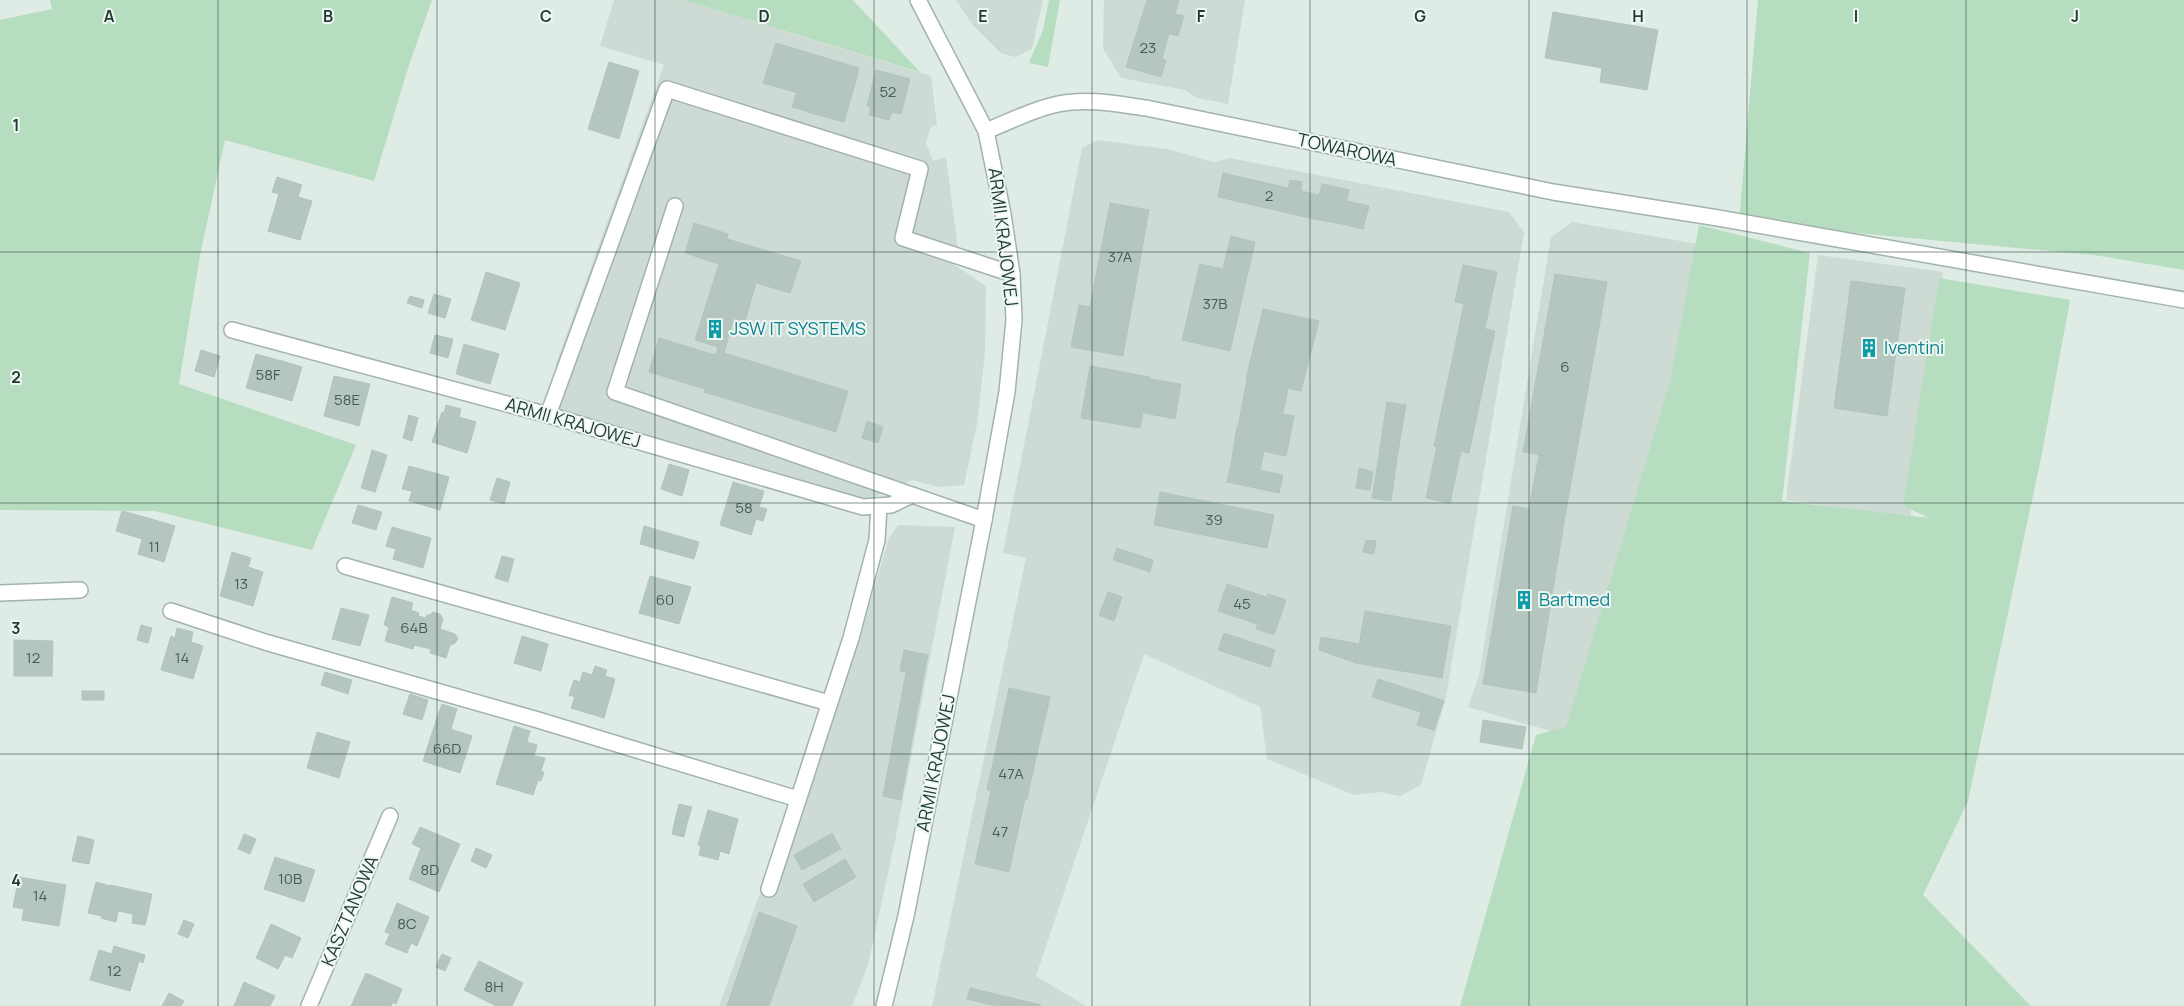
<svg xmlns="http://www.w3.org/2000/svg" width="2184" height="1006" font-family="Manrope,sans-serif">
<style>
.built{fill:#cddbd4}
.green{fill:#b6ddc0}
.building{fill:#b4c6be;stroke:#b1c5bc}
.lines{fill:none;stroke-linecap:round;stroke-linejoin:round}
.minor-casing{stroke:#a2b3ac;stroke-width:18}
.tertiary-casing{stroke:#a2b3ac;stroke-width:18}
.minor{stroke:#fff;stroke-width:15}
.tertiary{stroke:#fff;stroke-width:15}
.grid{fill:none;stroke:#1f3b33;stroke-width:1;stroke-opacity:0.55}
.labels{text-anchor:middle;stroke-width:4;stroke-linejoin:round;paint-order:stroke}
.number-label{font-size:15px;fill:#445e56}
.street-label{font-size:18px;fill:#1f3b33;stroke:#eff7f3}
.culture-label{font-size:18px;fill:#0d838f;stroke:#eff7f3;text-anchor:start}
.grid-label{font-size:16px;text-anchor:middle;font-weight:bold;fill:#1f3b33;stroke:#eff7f3;stroke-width:4;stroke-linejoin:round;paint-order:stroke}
</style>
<rect width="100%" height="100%" fill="#dfebe5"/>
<g class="built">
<path d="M614 0H683L931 76 937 125 931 126 926 143 933 161 946 157 958 249 953 264 986 286 985 353 977 424 964 485 939 487 912 480 872 498 870 510 546 412 557 361 664 65 600 46Z"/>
<path d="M956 0H1043L1032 49 1015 57 1001 53 972 24Z"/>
<path d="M1104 0H1245L1228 104 1197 98 1185 90 1121 78 1103 48Z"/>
<path d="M1098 140 1167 149 1214 162 1230 158 1509 212 1524 232 1446 697 1421 785 1400 796 1381 792 1354 795 1267 759 1260 707 1144 654 1036 976 1086 1006H932L1026 558 1003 553 1082 148Z"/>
<path d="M1572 222 1709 246 1571 737 1468 707 1479 676 1551 237Z"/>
<path d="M1818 255 1943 272 1910 518 1786 500Z"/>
<path d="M898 525 955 527 895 841 868 965 852 1006H719L760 893 770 894 777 886 860 637 889 538Z"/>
</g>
<g class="green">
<path d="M50 0H432L408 68 374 181 225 140 200 255 179 384 356 445 312 550 155 511 0 510V20L52 9Z"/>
<path d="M683 0H853L920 72Z"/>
<path d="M1049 0H1060L1048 67 1029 63 1043 30Z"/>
<path d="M1758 0H2184V270L2094 255 1739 222Z"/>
<path d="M1699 225 1810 253 1782 501 1930 518 1903 506 1939 278 2070 300 2042 453 1968 801 1923 895 2031 1006H1460L1536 735 1566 727 1671 378Z"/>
</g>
<g class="building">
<path d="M1147 0H1179L1175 14 1184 16 1178 36 1169 34 1162 59 1166 60 1161 77 1126 67Z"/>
<path d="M1553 12 1658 30 1647 90 1600 82 1602 68 1545 58Z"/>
<path d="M776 43 859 68 855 84 813 71 805 95 763 83Z"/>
<path d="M609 62 639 71 619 139 588 129Z"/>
<path d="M876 70 910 79 901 114 892 112 889 120 869 115 871 107 867 106Z"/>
<path d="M813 71 855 84 848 108 805 95Z"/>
<path d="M796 94 811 97 807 111 792 107Z"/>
<path d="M811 97 848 108 844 122 807 112Z"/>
<path d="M1223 173 1288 188 1290 180 1302 182 1301 191 1319 195 1314 219 1218 197Z"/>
<path d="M277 177 302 185 298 197 312 201 300 240 268 231 279 194 272 192Z"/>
<path d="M1322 184 1349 190 1347 201 1319 195Z"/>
<path d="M1319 195 1347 201 1342 224 1314 219Z"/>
<path d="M1347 201 1369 206 1363 229 1342 224Z"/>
<path d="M1110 203 1149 210 1123 356 1071 347 1079 305 1090 307Z"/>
<path d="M694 223 728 234 727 239 801 261 790 293 756 283 745 321 734 318 724 353 848 391 836 432 704 392 705 389 649 372 659 338 715 355 717 351 718 347 695 340 719 264 685 253Z"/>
<path d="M1231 236 1255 242 1230 351 1182 340 1200 264 1223 269Z"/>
<path d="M1463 265 1497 272 1489 309 1455 302Z"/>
<path d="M486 272 520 283 505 330 471 320Z"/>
<path d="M1555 274 1607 282 1575 461 1523 452Z"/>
<path d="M1851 281 1905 288 1887 416 1834 408Z"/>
<path d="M434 294 451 299 445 318 428 313Z"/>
<path d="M410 296 424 300 422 308 407 303Z"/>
<path d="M1464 304 1489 309 1485 328 1460 323Z"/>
<path d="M1263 309 1319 321 1301 391 1246 379Z"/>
<path d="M1460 323 1495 331 1480 401 1445 394Z"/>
<path d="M435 335 453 339 448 358 430 353Z"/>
<path d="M464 344 499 354 490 384 456 374Z"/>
<path d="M201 350 220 356 214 377 195 371Z"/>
<path d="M256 354 289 363 279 397 246 388Z"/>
<path d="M289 363 302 367 292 401 279 397Z"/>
<path d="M1090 366 1150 377 1140 428 1081 418Z"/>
<path d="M334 376 370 384 359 426 324 416Z"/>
<path d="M1150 379 1181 384 1175 419 1144 413Z"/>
<path d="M1247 380 1288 389 1283 413 1242 406Z"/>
<path d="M1445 394 1480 401 1469 453 1434 446Z"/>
<path d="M1387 402 1406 405 1397 458 1379 455Z"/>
<path d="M446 405 461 409 459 417 476 422 467 453 432 442 442 412 444 413Z"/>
<path d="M1242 406 1294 416 1290 436 1238 426Z"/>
<path d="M409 415 418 418 412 441 403 438Z"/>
<path d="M867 421 883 427 878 443 862 438Z"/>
<path d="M1237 427 1290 437 1286 456 1234 445Z"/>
<path d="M1234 445 1264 451 1260 470 1231 464Z"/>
<path d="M1437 446 1461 451 1450 503 1426 498Z"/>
<path d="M372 450 387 455 384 465 369 461Z"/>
<path d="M1379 455 1397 458 1391 501 1372 498Z"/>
<path d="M1539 455 1575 461 1565 516 1529 509Z"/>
<path d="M369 461 384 465 375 492 361 488Z"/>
<path d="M669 464 689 470 682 496 661 489Z"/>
<path d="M1231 464 1283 475 1279 493 1227 482Z"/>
<path d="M409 466 449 477 440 510 409 501 412 491 402 489Z"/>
<path d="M1359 468 1373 472 1370 490 1356 488Z"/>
<path d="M497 478 510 482 504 504 490 500Z"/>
<path d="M733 482 764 491 759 507 767 509 763 521 756 519 751 535 720 525Z"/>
<path d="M1160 492 1274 515 1267 548 1154 525Z"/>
<path d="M358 505 382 512 376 530 352 523Z"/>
<path d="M1513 506 1565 516 1536 693 1483 684Z"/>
<path d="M122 511 148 518 142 539 116 531Z"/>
<path d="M148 518 175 526 164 562 138 554Z"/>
<path d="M644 526 699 542 694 559 640 544Z"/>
<path d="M392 527 431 538 423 568 393 559 396 549 386 546Z"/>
<path d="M1366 540 1376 541 1374 554 1363 552Z"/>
<path d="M1117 548 1153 560 1150 572 1113 560Z"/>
<path d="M232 552 251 558 248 567 263 572 253 606 220 596Z"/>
<path d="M502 556 514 559 508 582 495 578Z"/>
<path d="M650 576 691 587 679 624 639 613Z"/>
<path d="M1227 584 1266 597 1257 624 1218 611Z"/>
<path d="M1108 592 1122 597 1114 621 1099 615Z"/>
<path d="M1268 594 1286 600 1274 635 1256 629Z"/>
<path d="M392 597 413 603 411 610 419 613 418 616 426 618 427 615H430L433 612 440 614 443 619 440 629 455 634 458 639 455 643 450 645 446 658 430 653 431 649 414 645 413 649 385 641 389 627 384 625Z"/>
<path d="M341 608 369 615 360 646 332 639Z"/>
<path d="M1365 611 1451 626 1442 678 1356 663Z"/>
<path d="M141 625 152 628 148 643 137 640Z"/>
<path d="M177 628 193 632 191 642 203 646 193 679 161 670 171 636 175 638Z"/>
<path d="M1224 633 1275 650 1270 667 1218 650Z"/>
<path d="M522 636 548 644 541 671 514 663Z"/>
<path d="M1321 637 1359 644 1356 663 1319 650Z"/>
<path d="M14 640 53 641 52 676H14Z"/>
<path d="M904 650 928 655 924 675 900 671Z"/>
<path d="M595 666 607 670 605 676 615 679 604 718 571 708 575 697 569 695 574 680 580 682 583 672 592 675Z"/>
<path d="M325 672 352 680 348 694 321 685Z"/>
<path d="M906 672 924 675 901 800 883 796Z"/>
<path d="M1378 679 1427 695 1421 712 1372 697Z"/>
<path d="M1009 688 1050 697 1036 758 996 749Z"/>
<rect x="82" y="691" width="22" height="9"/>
<path d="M410 694 428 700 422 720 403 714Z"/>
<path d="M1427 695 1444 701 1434 730 1417 725Z"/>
<path d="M442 704 457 709 451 729 435 723Z"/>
<path d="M1483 720 1526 727 1522 749 1480 742Z"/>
<path d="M435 724 472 736 460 773 423 761Z"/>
<path d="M514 726 530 731 524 751 508 746Z"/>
<path d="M317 732 350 742 339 778 307 768Z"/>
<path d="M527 742 537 745 534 756 545 758 541 771 544 772 541 781 538 780 533 795 496 784 508 746 524 751Z"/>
<path d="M996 749 1036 758 1027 799 987 790Z"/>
<path d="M991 791 1025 799 1009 872 975 864Z"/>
<path d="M679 804 692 807 687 823 675 820Z"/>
<path d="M708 810 738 819 729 854 720 851 718 860 699 855 701 846 698 845Z"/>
<path d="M675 820 687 823 684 837 672 834Z"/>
<path d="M420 827 460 844 452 862 412 844Z"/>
<path d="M832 833 841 849 802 870 794 855Z"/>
<path d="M244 834 256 839 250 854 238 849Z"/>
<path d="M78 836 94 840 89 864 72 861Z"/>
<path d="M421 848 452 862 439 892 409 879Z"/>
<path d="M476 848 492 855 486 868 471 861Z"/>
<path d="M275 857 315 870 304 902 264 889Z"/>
<path d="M845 859 856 877 814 902 803 884Z"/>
<path d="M19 877 66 885 59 926 22 920 24 909 13 907Z"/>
<path d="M96 882 110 886 102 916 88 913Z"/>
<path d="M110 885 152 894 147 917 104 908Z"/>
<path d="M397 903 429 917 417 946 411 943 407 953 385 944 390 934 385 932Z"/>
<path d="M104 908 118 911 116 922 101 918Z"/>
<path d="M759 912 797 926 769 1006H727Z"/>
<path d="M133 914 147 917 145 925 132 923Z"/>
<path d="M184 920 194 924 188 938 178 934Z"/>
<path d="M271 924 301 938 292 958 285 955 278 969 256 958Z"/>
<path d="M114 946 145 955 143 963 139 961 130 991 90 980 99 950 112 954Z"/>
<path d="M442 954 451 958 445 971 436 967Z"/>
<path d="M479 961 523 983 512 1006H496L464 990Z"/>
<path d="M366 973 402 989 396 1004 393 1002 391 1006H351Z"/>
<path d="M244 982 275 996 270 1006H234Z"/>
<path d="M970 988 1041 1005 1040 1006H997L967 999Z"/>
<path d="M169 993 184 1001 181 1006H162Z"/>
</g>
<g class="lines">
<g class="minor-casing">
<g id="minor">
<path d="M986 131C1009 122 1033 109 1058 104 1087 98 1117 104 1146 108L1553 192 1712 217 2184 300"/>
<path d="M675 206 615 392 912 495"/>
<path d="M232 330 548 415 863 507 891 505 912 495 984 520"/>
<path d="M548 415 667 89 920 169 903 238 1012 274"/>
<path d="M345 566 829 703"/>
<path d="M0 593 80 590"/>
<path d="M171 611 265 642 538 720 798 799"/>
<path d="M769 889 851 638 877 540 879 506"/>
<path d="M309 1006 390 816"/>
</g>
</g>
<g class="tertiary-casing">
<path id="tertiary" d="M884 1006 906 916 984 520 1007 392 1014 320 1012 274 1003 214 986 131 918 0"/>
</g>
<use href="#minor" class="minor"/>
<use href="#tertiary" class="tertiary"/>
</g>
<path class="grid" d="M218 0V1006M437 0V1006M655 0V1006M874 0V1006M1092 0V1006M1310 0V1006M1529 0V1006M1747 0V1006M1966 0V1006M0 252H2184M0 503H2184M0 754H2184"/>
<defs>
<g id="building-bare" transform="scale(1.5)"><path d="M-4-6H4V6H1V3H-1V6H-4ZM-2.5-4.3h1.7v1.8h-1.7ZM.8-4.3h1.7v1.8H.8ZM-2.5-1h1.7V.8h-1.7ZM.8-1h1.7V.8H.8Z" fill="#0f9aa8" stroke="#eff7f3" stroke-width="2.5" paint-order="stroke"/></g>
</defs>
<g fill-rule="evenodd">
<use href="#building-bare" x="715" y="329"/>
<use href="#building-bare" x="1869" y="348"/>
<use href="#building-bare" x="1524" y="600"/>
</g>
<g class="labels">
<g class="number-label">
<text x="1148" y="53">23</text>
<text x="888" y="97">52</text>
<text x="1269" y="201">2</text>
<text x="1120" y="262">37A</text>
<text x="1215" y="309">37B</text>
<text x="1565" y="372">6</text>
<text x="268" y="380">58F</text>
<text x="347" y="405">58E</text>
<text x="744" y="513">58</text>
<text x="1214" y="525">39</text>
<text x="154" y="552">11</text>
<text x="241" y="589">13</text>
<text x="665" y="605">60</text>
<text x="1242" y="609">45</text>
<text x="414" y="633">64B</text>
<text x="33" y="663">12</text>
<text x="182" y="663">14</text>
<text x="447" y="754">66D</text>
<text x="1011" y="779">47A</text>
<text x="1000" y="837">47</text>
<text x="430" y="875">8D</text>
<text x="290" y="884">10B</text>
<text x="40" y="901">14</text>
<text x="407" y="929">8C</text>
<text x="114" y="976">12</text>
<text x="494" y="992">8H</text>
</g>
<g class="street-label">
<text transform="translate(1347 150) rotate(12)" y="6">TOWAROWA</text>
<text transform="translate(1003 237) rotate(83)" y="6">ARMII KRAJOWEJ</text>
<text transform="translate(573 423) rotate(16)" y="6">ARMII KRAJOWEJ</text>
<text transform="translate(936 763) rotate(-79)" y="6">ARMII KRAJOWEJ</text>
<text transform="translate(350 911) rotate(-67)" y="6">KASZTANOWA</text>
</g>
<g class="culture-label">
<text x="730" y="335">JSW IT SYSTEMS</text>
<text x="1884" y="354">Iventini</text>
<text x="1539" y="606">Bartmed</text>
</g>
</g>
<g class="grid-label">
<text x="109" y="22">A</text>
<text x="328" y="22">B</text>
<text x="546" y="22">C</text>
<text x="764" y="22">D</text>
<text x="983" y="22">E</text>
<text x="1201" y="22">F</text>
<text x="1420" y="22">G</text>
<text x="1638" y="22">H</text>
<text x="1856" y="22">I</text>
<text x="2075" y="22">J</text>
<text x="16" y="131">1</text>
<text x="16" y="383">2</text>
<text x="16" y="634">3</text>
<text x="16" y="886">4</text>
</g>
</svg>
